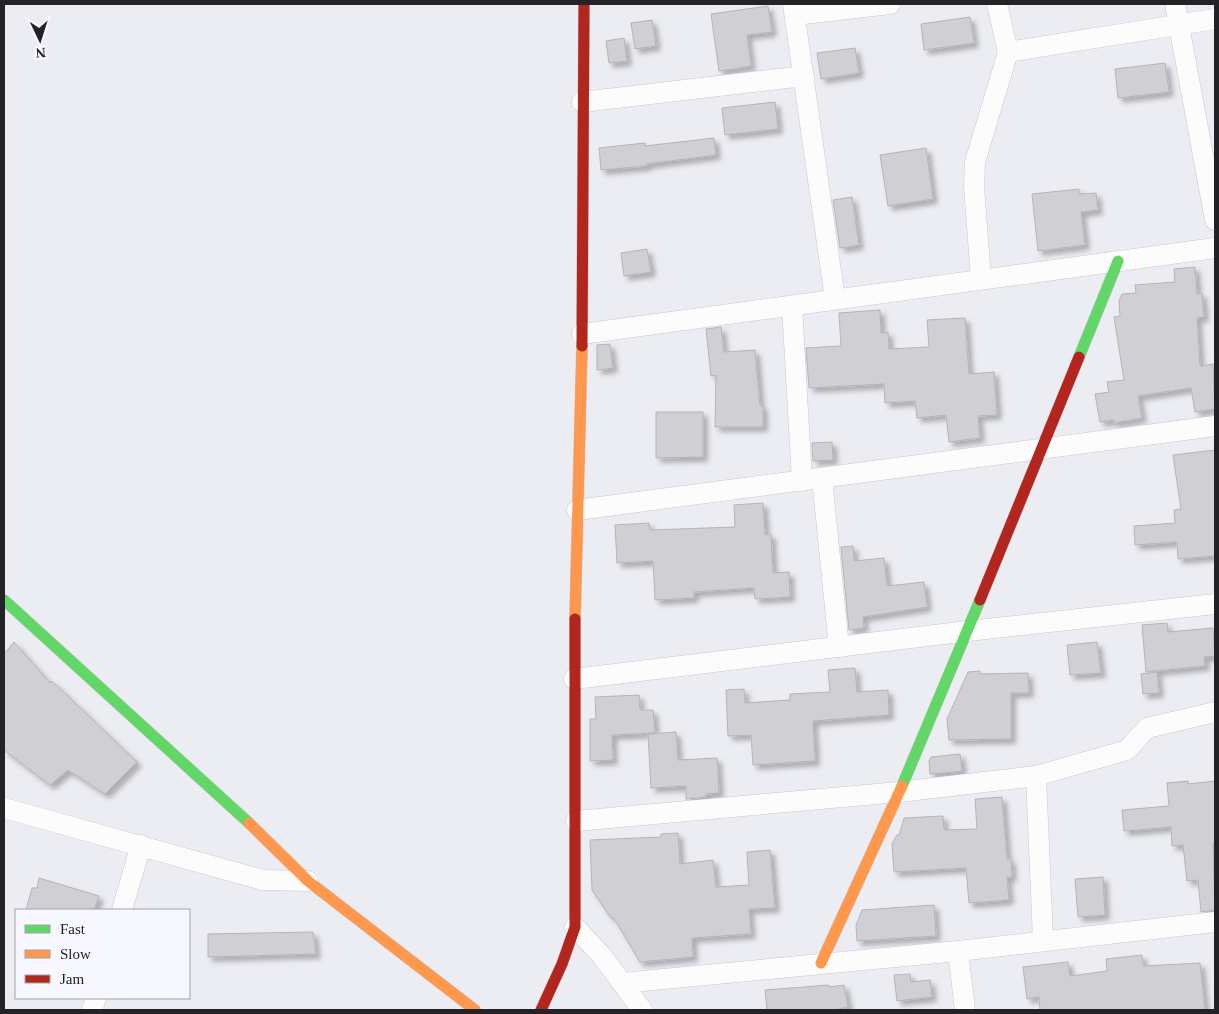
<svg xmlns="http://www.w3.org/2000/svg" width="1219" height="1014" font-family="'Times New Roman',serif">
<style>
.building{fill:#cfcfd4;stroke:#b4b4b9;filter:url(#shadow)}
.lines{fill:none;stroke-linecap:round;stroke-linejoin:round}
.street-casing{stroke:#c9c9cd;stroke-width:21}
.fast-casing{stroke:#c9c9cd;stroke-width:12}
.slow-casing{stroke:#c9c9cd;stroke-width:12}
.jam-casing{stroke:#c9c9cd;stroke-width:12}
.street{stroke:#fcfcfd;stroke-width:20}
.fast{stroke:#63d668;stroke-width:11}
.slow{stroke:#ff974d;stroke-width:11}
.jam{stroke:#b3261e;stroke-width:11}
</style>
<defs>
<filter id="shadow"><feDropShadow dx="4.5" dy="4.5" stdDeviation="2.5" flood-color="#0004"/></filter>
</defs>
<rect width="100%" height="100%" fill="#ecedf3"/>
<g class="building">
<path d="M768 6 772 32 747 35 751 66 719 71 711 14Z"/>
<path d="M970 17 974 43 924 50 921 24Z"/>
<path d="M652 20 656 46 635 49 631 23Z"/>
<path d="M624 38 627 61 609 63 606 41Z"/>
<path d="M855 48 859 73 821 79 817 53Z"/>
<path d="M1165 63 1169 92 1118 98 1115 69Z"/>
<path d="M775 102 778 129 725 135 722 108Z"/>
<path d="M714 138 716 155 646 164 647 166 601 170 599 148 645 143V146Z"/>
<path d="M926 148 933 199 888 206 880 155Z"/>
<path d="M1079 189V194L1096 193 1098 210 1081 212 1085 245 1038 251 1032 194Z"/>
<path d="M852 197 859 245 840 248 833 200Z"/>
<path d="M647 249 651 272 624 276 621 253Z"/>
<path d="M1195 267 1197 294 1202 293 1204 317 1197 318 1200 366 1213 364 1215 409 1195 412 1191 388 1138 396 1142 418 1114 423V420L1100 422 1095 394 1109 392 1107 382 1124 380 1114 317 1120 316 1119 300 1122 294 1136 293 1135 285 1175 282 1174 269Z"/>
<path d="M880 310 881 333 888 332 889 349 929 347 927 320 965 318 969 374 994 372 997 415 978 416 980 438 949 442 946 415 917 418 915 401 885 403 884 384 809 388 806 348 841 346 839 313Z"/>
<path d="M721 327 724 352 755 350 760 406H763V427H715L716 375 711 376 706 329Z"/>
<path d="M610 344 613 368 597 370V345Z"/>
<path d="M656 412H703V457L656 458Z"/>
<path d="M832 442 833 460 813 461 812 443Z"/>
<path d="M1215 450V556L1178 559 1177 542 1135 545 1134 526 1175 523 1174 510 1181 509 1173 455Z"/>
<path d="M763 503 765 535 771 534 773 573 789 572 790 597 755 599 754 588 694 592V598L655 600 653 561 617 563 615 525 649 523 650 530 735 527 734 505Z"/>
<path d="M853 546 854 561 884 558 887 586 924 582 927 607 863 617 864 628 849 630 841 547Z"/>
<path d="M1167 623 1168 632 1213 628 1215 656 1204 657 1205 666 1146 672 1142 625Z"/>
<path d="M14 642 50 683 52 681 137 762 105 794 68 770 50 785 4 750V654Z"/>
<path d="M1097 642 1101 673 1070 675 1067 645Z"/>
<path d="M855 668 857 692 888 690 889 715 813 721 815 761 753 765 751 735 728 736 726 690 744 689 745 703 790 700V694L830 692 828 670Z"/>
<path d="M980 671V674L1028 673 1029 693H1011V739L949 740 947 719 968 672Z"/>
<path d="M1157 672 1159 693 1143 694 1141 674Z"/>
<path d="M639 695 640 710H653L655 733 612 735 613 760 590 761V719H596L595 697Z"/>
<path d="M676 732 678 760 717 758 719 793 706 794V797L686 799V786L651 788 648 734Z"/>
<path d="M960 754 962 771 930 774 929 761 931 757Z"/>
<path d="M1188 781V784L1215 781V842L1213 843 1215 910 1201 912 1198 880 1187 881 1183 845 1172 846 1171 827 1124 831 1122 810 1169 806 1167 783Z"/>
<path d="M1002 797 1007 859H1011L1012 877H1007L1009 900 969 903 966 868 894 872 892 844 897 835H899L904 818 943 816 944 830 977 829 975 799Z"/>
<path d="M678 833 680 864 713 860 716 887 749 885 747 852 770 850 775 908 749 909 751 934 692 938 693 957 640 962 614 918H611L592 890 590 840 661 837V834Z"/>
<path d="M1103 877 1105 915 1078 917 1075 879Z"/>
<path d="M39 878 99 896 94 910H26L32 888H37Z"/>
<path d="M934 905 936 936 857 941 856 925 862 910Z"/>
<path d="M313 932 316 954 208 957V934Z"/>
<path d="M1142 955 1143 966 1200 963 1205 1010H1040L1039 997 1027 999 1023 967 1068 962 1070 976 1107 971 1106 959Z"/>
<path d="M910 974 911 982 930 980 932 997 897 1001 894 975Z"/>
<path d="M829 985V987L844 985 848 1007 835 1010H767L765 990Z"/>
</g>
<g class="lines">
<g class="street-casing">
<g id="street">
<path d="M793 4 835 299"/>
<path d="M1175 4 1215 220"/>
<path d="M795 15 890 4"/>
<path d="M1008 52 1215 19"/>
<path d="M582 102 804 76"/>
<path d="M981 279 974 186 975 162 1008 52 997 4"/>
<path d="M792 306 802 481"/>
<path d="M582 334 1215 248"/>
<path d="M822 478 839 647"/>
<path d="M577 510 1215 426"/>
<path d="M574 679 968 631 1215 604"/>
<path d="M1036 776 1043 940"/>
<path d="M4 808 263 880 308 881"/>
<path d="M576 821 899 792 1036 776 1127 750 1147 728 1215 712"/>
<path d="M122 910 141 845"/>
<path d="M575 927 602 956 622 983 958 951 1215 922"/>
<path d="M958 951 965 1010"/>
<path d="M622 983 642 1010"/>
<path d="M92 1010 96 998"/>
</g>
</g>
<g class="fast-casing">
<g id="fast">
<path d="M1079 357 1118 261"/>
<path d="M4 600 249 823"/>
<path d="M902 786 980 600"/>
</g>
</g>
<g class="slow-casing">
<g id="slow">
<path d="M575 619 582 346"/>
<path d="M249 823 308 881 475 1010"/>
<path d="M821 963 902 786"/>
</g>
</g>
<g class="jam-casing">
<g id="jam">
<path d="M582 346 584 4"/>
<path d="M980 600 1079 357"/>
<path d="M541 1010 562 964 575 927V619"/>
</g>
</g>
<use href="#street" class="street"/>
<use href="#fast" class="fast"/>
<use href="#slow" class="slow"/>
<use href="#jam" class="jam"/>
</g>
<rect width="1219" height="1014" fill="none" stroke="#222227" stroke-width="10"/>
<rect x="15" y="909" width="175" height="90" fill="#f7f8ff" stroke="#a2a2a9"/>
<rect x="25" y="925" width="25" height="8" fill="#63d668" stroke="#a2a2a9"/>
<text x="60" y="934" font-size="15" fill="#222227">Fast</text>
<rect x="25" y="950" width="25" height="8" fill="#ff974d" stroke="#a2a2a9"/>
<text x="60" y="959" font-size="15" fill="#222227">Slow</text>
<rect x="25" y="975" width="25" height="8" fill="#b3261e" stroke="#a2a2a9"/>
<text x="60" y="984" font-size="15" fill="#222227">Jam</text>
<g transform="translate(40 40) rotate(176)" stroke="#f7f8ff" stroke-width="4" paint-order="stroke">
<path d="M0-4L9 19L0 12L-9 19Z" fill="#222227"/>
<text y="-8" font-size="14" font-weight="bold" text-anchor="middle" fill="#222227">N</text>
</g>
</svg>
